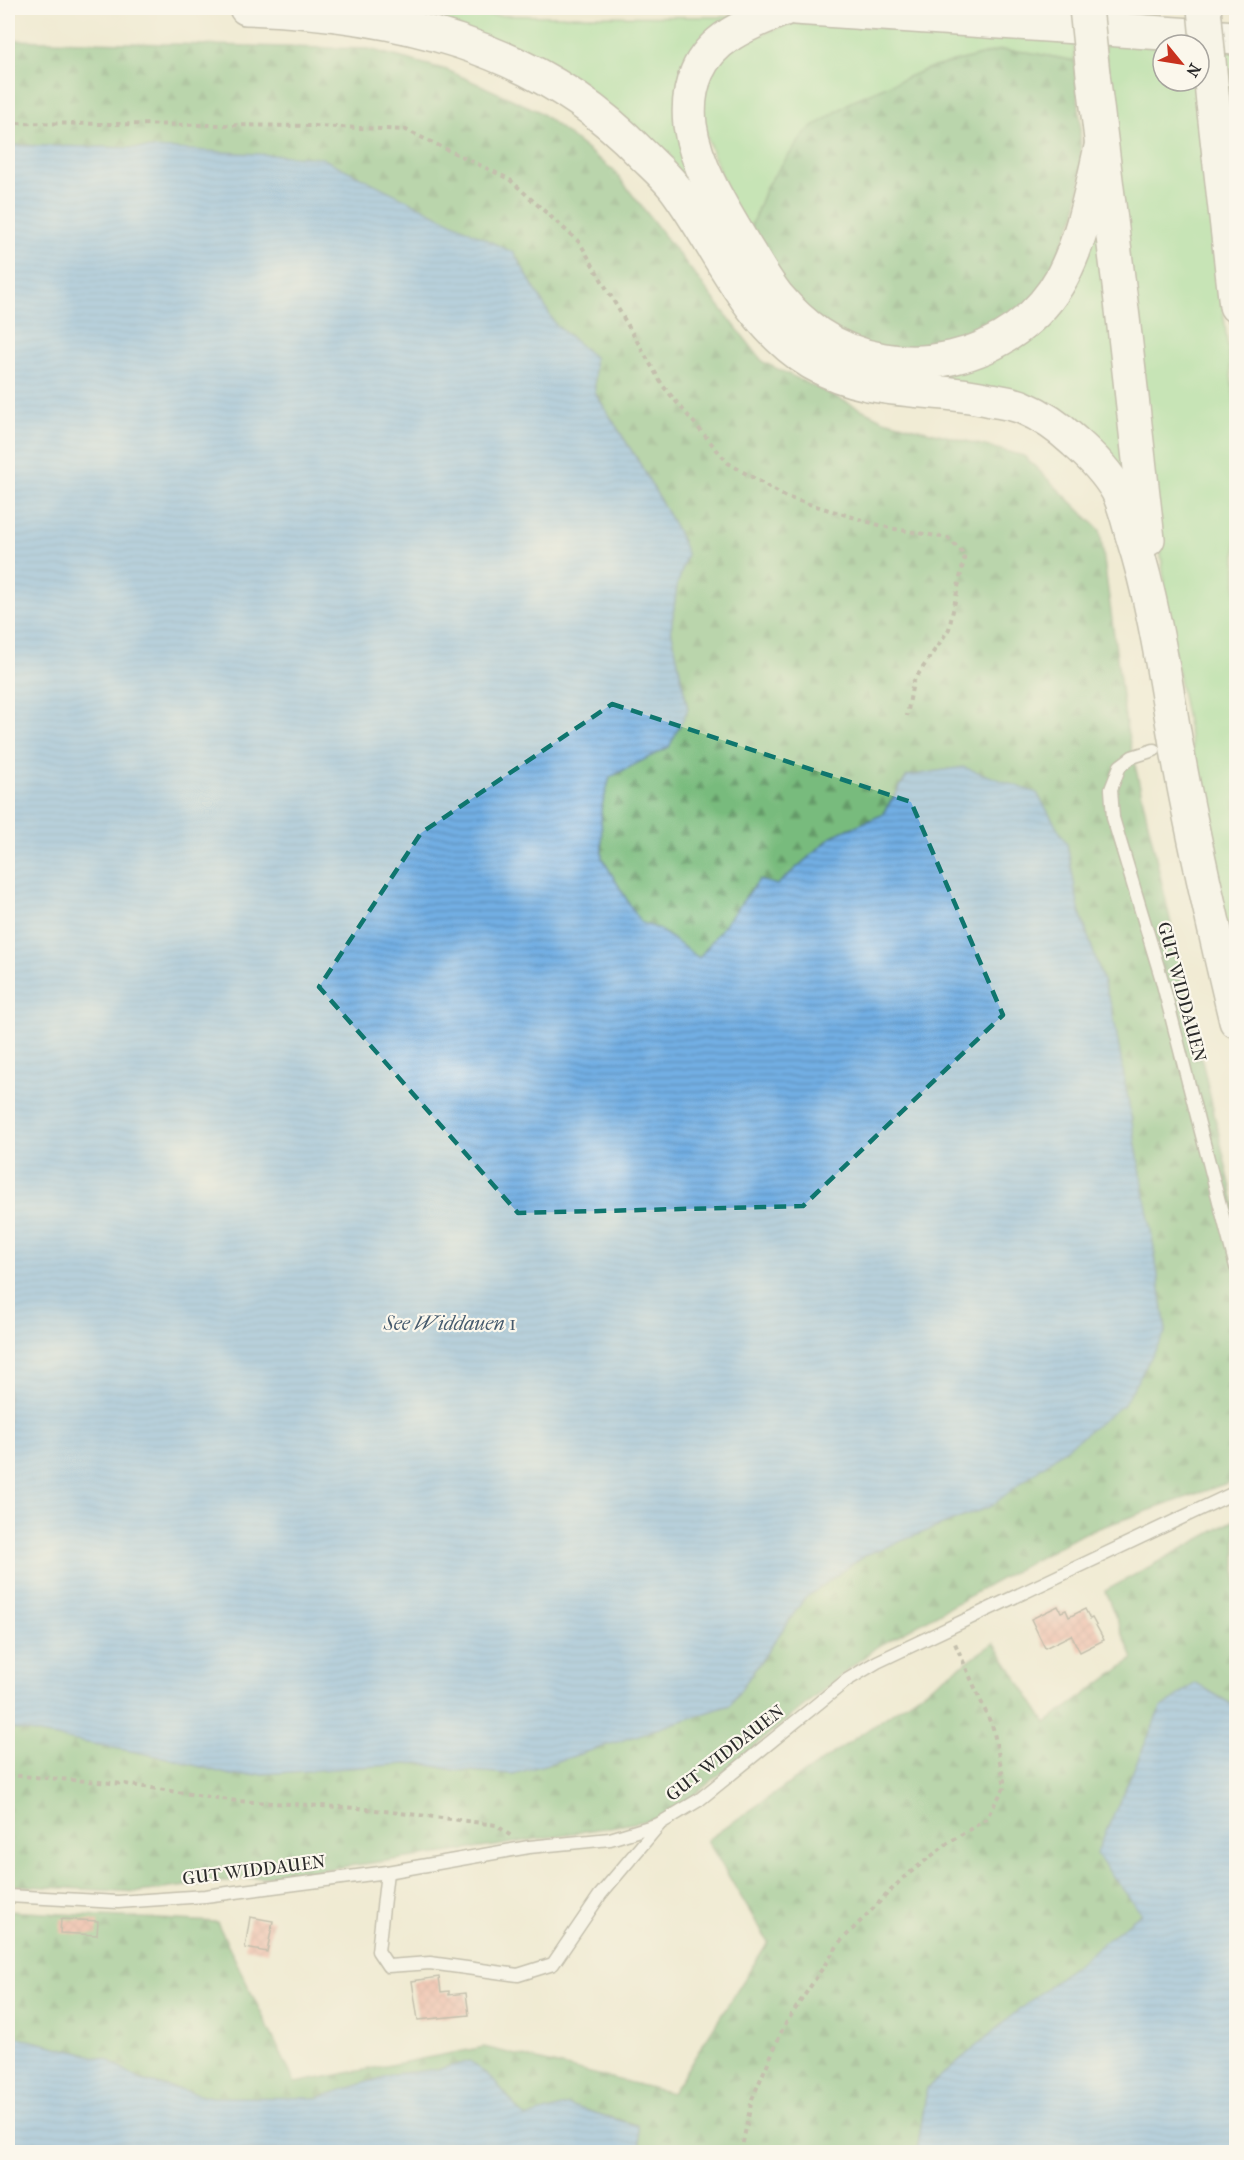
<svg xmlns="http://www.w3.org/2000/svg" width="1244" height="2160" font-family="'IM FELL French Canon',serif">
<style>
.grass{fill:#96db93;stroke:#60835f;stroke-width:1.5}
.forest{fill:url(#forest-firs);stroke:#527354;stroke-width:1.5}
.water{fill:url(#water-rules);stroke:#4e6d88;stroke-width:1.5}
.building{fill:url(#building-cross-hatch)}
.lines{fill:none;stroke-linecap:round;stroke-linejoin:round}
.service-casing{stroke:#8e8b7f;stroke-width:15}
.motorway-casing{stroke:#8e8b7f;stroke-width:36}
.path{stroke:#8e8b7f;stroke-width:4;stroke-dasharray:4.5 4.5;stroke-linecap:butt}
.service{stroke:#fff;stroke-width:12}
.motorway{stroke:#fff;stroke-width:33}
.motorway-bridge-casing{stroke:#8e8b7f;stroke-width:36;stroke-linecap:butt}
.motorway-bridge{stroke:#fff;stroke-width:33}
.marked{fill:none;stroke:#0f766e;stroke-width:4.5;stroke-dasharray:12 8;stroke-linejoin:round}
.labels{text-anchor:middle;stroke-width:4.5;stroke-linejoin:round;paint-order:stroke}
.street-label{font-size:18px;fill:#2b2b2b;stroke:#fbf7ec}
.water-label{font-size:20px;font-style:italic;fill:#44596c;stroke:#fbf7ec}
</style>
<defs>
<pattern id="forest-firs" width="22" height="20" patternUnits="userSpaceOnUse" patternTransform="scale(1.5)"><rect width="22" height="20" fill="#78bb7d"/><path d="M5 1l3.5 6h-7zM16 11l3.5 6h-7z" fill="#639867"/></pattern>
<pattern id="water-rules" width="6" height="5" patternUnits="userSpaceOnUse" patternTransform="scale(1.5)"><rect width="6" height="5" fill="#72afe4"/><path d="M0 2.5h6" fill="none" stroke="#5e8fb9"/></pattern>
<pattern id="building-cross-hatch" width="8" height="8" patternUnits="userSpaceOnUse" patternTransform="scale(1.5)"><rect width="8" height="8" fill="#f29b8f"/><path d="M0 0l8 8M0 8l8-8" fill="none" stroke="#c47f75"/></pattern>
</defs>
<rect width="100%" height="100%" fill="#fbf7ec"/>
<filter id="ink" filterUnits="userSpaceOnUse"><feTurbulence type="fractalNoise" baseFrequency=".0167" numOctaves="2"/><feDisplacementMap in="SourceGraphic" scale="12" xChannelSelector="R" yChannelSelector="G"/><feConvolveMatrix kernelMatrix="1 2 1 2 8 2 1 2 1" color-interpolation-filters="sRGB"/></filter>
<filter id="wash" filterUnits="userSpaceOnUse"><feTurbulence type="fractalNoise" baseFrequency=".008" numOctaves="4" result="noise"/><feDisplacementMap in="SourceGraphic" scale="24" xChannelSelector="R" yChannelSelector="G"/><feGaussianBlur stdDeviation="1.35" result="paint"/><feColorMatrix in="noise" values="0 0 0 0 0 0 0 0 0 0 0 0 0 0 0 0 0 1.4 0 .05"/><feComposite in="paint" operator="in"/></filter>
<g filter="url(#wash)">
<rect width="100%" height="100%" fill="#f0ebd3"/>
<g class="grass">
<path d="M425 15 733 17C728 26 718 31 710 38 697 51 685 70 681 89 671 130 690 170 708 206 734 259 769 315 821 346 881 384 954 381 1014 343 1032 331 1049 319 1061 301 1080 273 1089 240 1095 207H1100L1134 497 1129 495C1084 414 1025 391 935 384 889 381 845 376 806 348 756 312 733 258 699 209 642 128 577 77 486 39 467 31 447 20 426 19L424 18Z"/>
<path d="M792 23 1074 37 1075 61 1027 52 1000 50 927 69 854 100 806 132 767 185 748 234 732 206 697 110 722 49Z"/>
<path d="M1104 42 1163 47V81H1195L1236 415V952L1231 953 1169 626Z"/>
<path d="M1218 46 1236 48V72L1222 73Z"/>
</g>
<g class="forest">
<path d="M8 40 369 49 447 70 538 111 614 171 763 362 884 420 1024 456 1100 530 1126 725 1236 1210V1480L1082 1534 875 1648 693 1796 658 1819 495 1846 327 1869 139 1892 8 1885V1728L168 1758 234 1776 419 1763 454 1770 513 1774 730 1705 804 1599 865 1555 991 1506 1166 1330 1154 1248 1112 1008 1079 909 1067 844 907 776 882 815 834 835 777 885 759 880 699 958 658 929 640 922 602 858 601 809 610 777 669 747 688 709 671 629 677 586 687 554 678 532 640 464 595 392 594 357 555 324 514 253 175 149 8 145Z"/>
<path d="M1000 50 1027 52 1075 61 1080 118 1081 177 1076 213 1041 294 983 341 870 350 799 308 748 234 767 185 806 132 854 100 927 69Z"/>
<path d="M1236 72V205L1222 73Z"/>
<path d="M1236 1519V1707L1196 1683 1141 1913 1015 2013 927 2088 917 2152H641L638 2125 568 2105 526 2118 498 2085 470 2061 440 2069 394 2074 317 2098 211 2097 140 2080 109 2060 8 2035V1911L217 1922 295 2083 484 2047 672 2093 768 1942 707 1840 994 1643 1046 1723 1133 1659 1105 1591Z"/>
</g>
<g class="water">
<path d="M8 145 175 149 322 158 514 253 555 324 594 357 595 393 640 464 678 532 687 554 677 586 671 629 688 709 669 747 610 777 601 809 602 858 640 922 658 929 699 958 759 880 777 885 834 835 882 815 907 776 963 767 1037 793 1067 844 1079 909 1112 1008 1154 1248 1166 1331 1124 1404 991 1506 865 1555 804 1599 730 1705 568 1758 513 1774 454 1770 419 1763 234 1776 168 1758 8 1728Z"/>
<path d="M1196 1683 1236 1707V2152H917L927 2088 1015 2013 1141 1913 1096 1854 1161 1708Z"/>
<path d="M8 2035 109 2060 140 2080 211 2097 317 2098 394 2074 440 2069 470 2061 498 2085 525 2118 568 2105 638 2126 641 2152H8Z"/>
</g>
<g id="blocks">
<g class="building">
<path d="M1058 1606 1061 1612 1066 1610 1069 1617 1085 1609 1090 1619 1092 1618 1104 1640 1080 1652 1071 1635 1045 1648 1031 1619Z"/>
<path d="M250 1917 273 1921 267 1952 245 1948Z"/>
<path d="M61 1919 98 1921 97 1935 60 1933Z"/>
<path d="M439 1977 441 1992 449 1991V1995L466 1993 469 2015 418 2020 412 1981Z"/>
</g>
</g>
</g>
<g filter="url(#ink)">
<use href="#blocks" fill-opacity="0" stroke="#8e8b7f" stroke-width="1.5"/>
<g class="lines">
<g class="service-casing">
<g id="service">
<path d="M1154 750 1132 757 1120 766 1111 789 1113 818 1161 977 1236 1267"/>
<path d="M387 1872 378 1951 388 1966 430 1963 518 1975 553 1964 600 1895 659 1825"/>
<path d="M8 1896 118 1902 205 1896 387 1872 529 1847 610 1839 659 1824 699 1800 847 1680 877 1662 1236 1492"/>
</g>
</g>
<g class="motorway-casing">
<g id="motorway">
<path d="M246 8C392 13 536 44 641 153 652 164 665 175 675 188 719 247 746 323 812 363 870 397 929 386 991 400 1001 402 1012 403 1022 407 1041 415 1060 428 1075 442 1091 456 1106 471 1117 490 1124 503 1128 521 1132 535 1155 606 1165 682 1178 755 1194 844 1215 933 1236 1021"/>
<path d="M787 8C753 22 713 35 697 72 690 88 688 107 690 125 696 168 724 211 746 248 756 264 766 282 778 297 789 310 804 324 818 334 897 388 1016 362 1062 277 1083 237 1091 191 1101 147"/>
<path d="M795 8 1236 38"/>
<path d="M1093 74 1123 318 1148 539"/>
<path d="M1213 103 1236 306"/>
</g>
</g>
<g class="path">
<path d="M8 123 315 126 406 130 509 179 580 243 663 386 728 463 786 497 889 528 948 538 965 555 949 629 913 682 907 716"/>
<path d="M8 1775 125 1784 236 1801 358 1808 451 1819 496 1825 511 1836"/>
<path d="M741 2152 752 2099 784 2026 840 1942 903 1878 948 1843 986 1819 1005 1786 993 1728 954 1641"/>
</g>
<use href="#service" class="service"/>
<use href="#motorway" class="motorway"/>
<g class="motorway-bridge-casing">
<g id="motorway-bridge">
<path d="M1086 8 1093 74"/>
<path d="M1204 8 1213 103"/>
</g>
</g>
<use href="#motorway-bridge" class="motorway-bridge"/>
</g>
</g>
<path d="M0 0H1244V2160H0ZM612 704 911 802 1003 1015 803 1206 518 1213 319 987 421 833Z" fill="#f0ebd3" fill-opacity=".55" fill-rule="evenodd"/>
<path class="marked" d="M612 704 911 802 1003 1015 803 1206 518 1213 319 987 421 833Z"/>
<g class="labels">
<g class="street-label">
<text transform="translate(1182 992) rotate(75)" y="6">GUT WIDDAUEN</text>
<text transform="translate(725 1753) rotate(-38)" y="6">GUT WIDDAUEN</text>
<text transform="translate(254 1870) rotate(-7)" y="6">GUT WIDDAUEN</text>
</g>
<g class="water-label">
<text x="450" y="1330">See Widdauen 1</text>
</g>
</g>
<rect width="1244" height="2160" fill="none" stroke="#fbf7ec" stroke-width="30"/>
<g transform="translate(1181 63) rotate(120)"><circle r="28" fill="#fbf7ec" stroke="#a8a59f" stroke-width="1.5"/>
<path d="M0-4.5L10 22L0 15L-10 22Z" fill="#c8321e"/>
<text y="-9" font-size="16" font-weight="bold" text-anchor="middle" fill="#2b2b2b">N</text>
</g>
</svg>
